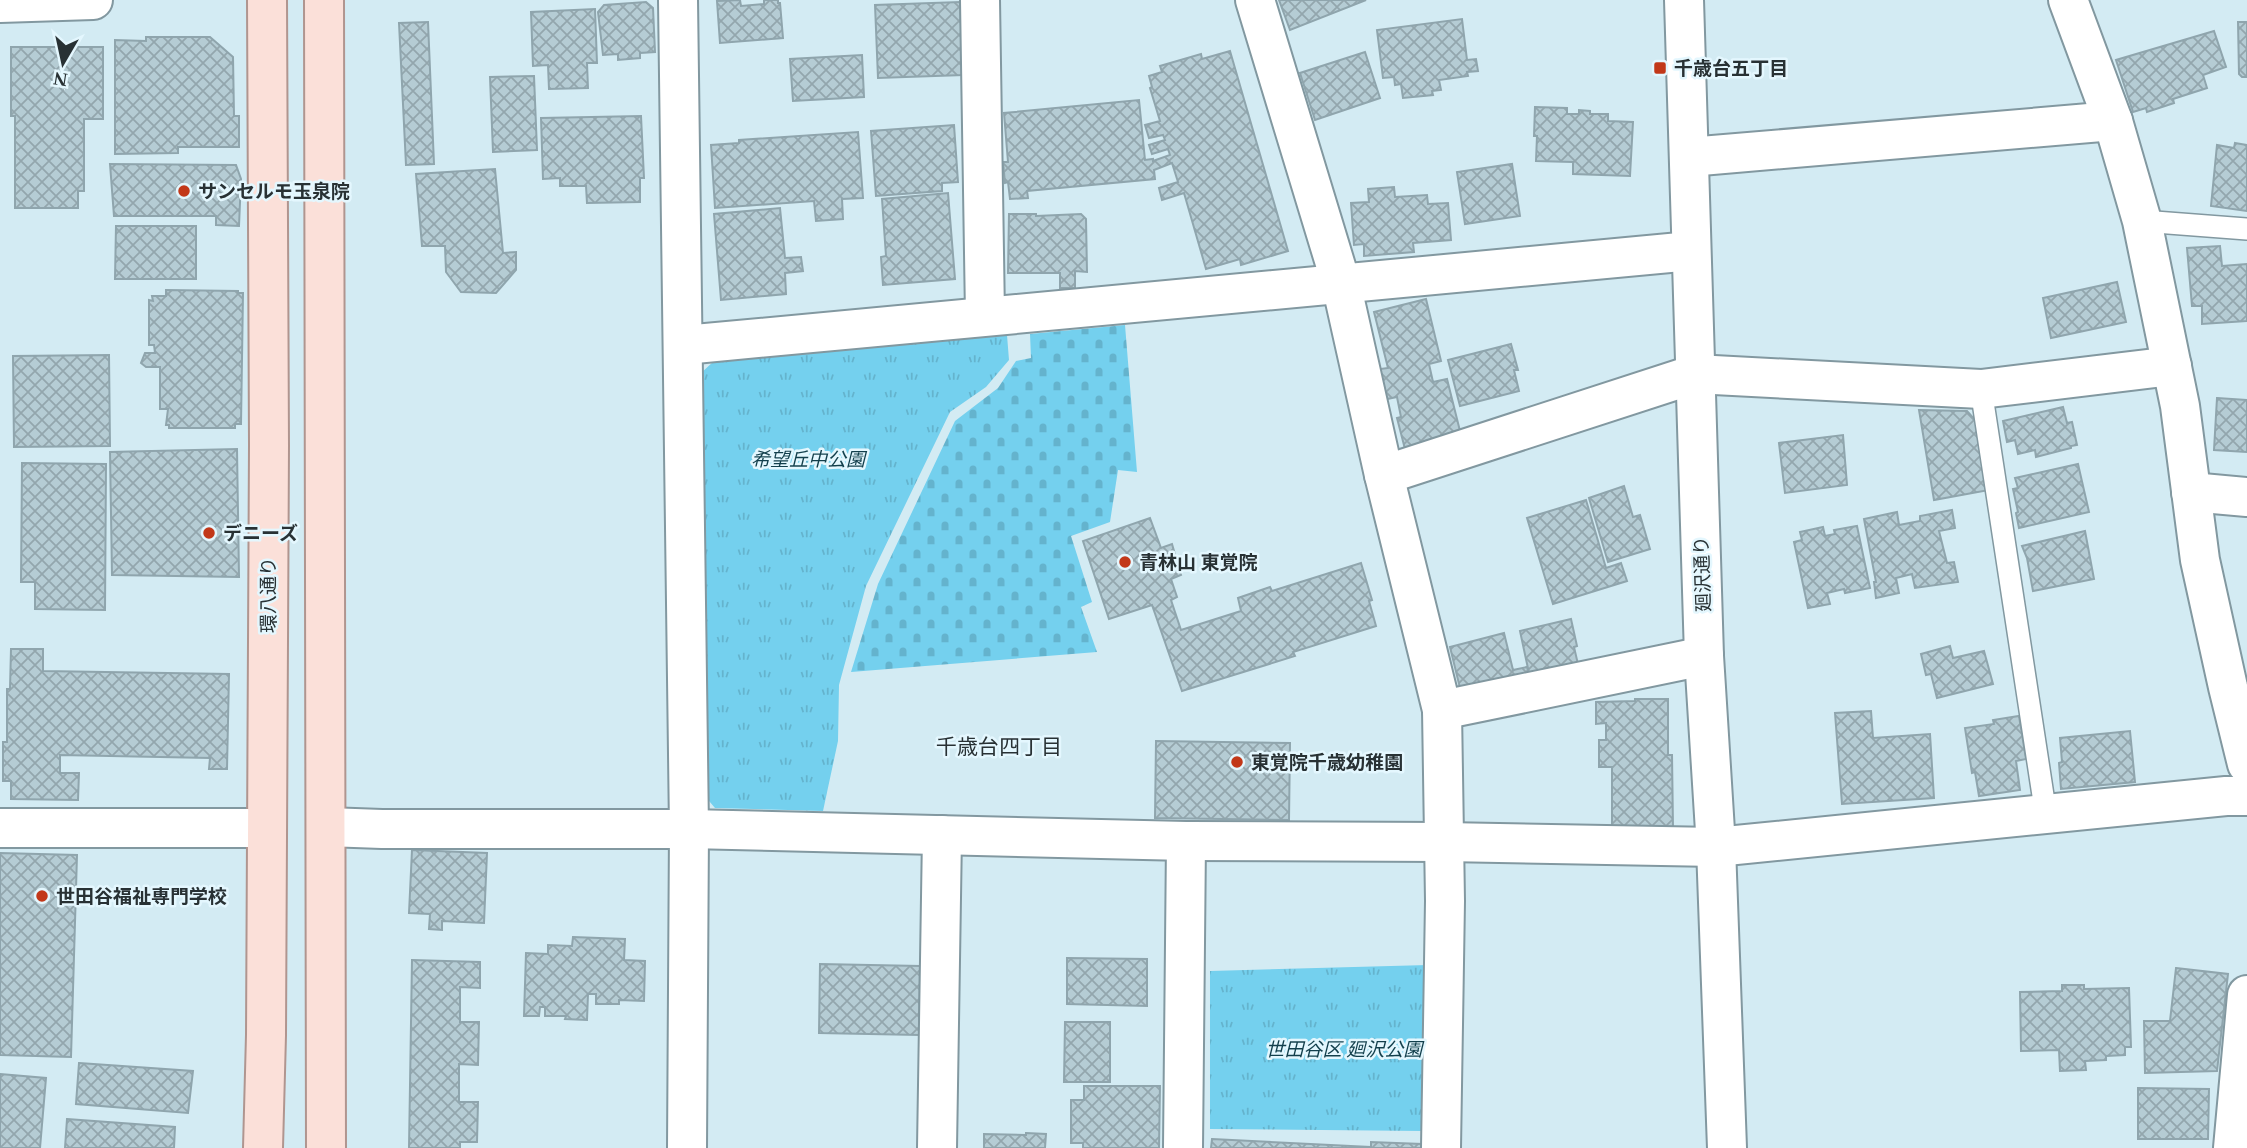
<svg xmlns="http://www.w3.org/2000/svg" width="2247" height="1148" font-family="'Times New Roman','Noto Sans JP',serif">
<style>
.cemetery{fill:url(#cemetery-stones)}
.park{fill:url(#park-tufts)}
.building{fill:url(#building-cross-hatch);stroke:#8fa5ad;stroke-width:2}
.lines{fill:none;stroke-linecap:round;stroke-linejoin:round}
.service-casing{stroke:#8298a0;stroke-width:24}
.minor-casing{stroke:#8298a0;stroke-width:42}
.tertiary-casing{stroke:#8298a0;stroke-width:42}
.primary-casing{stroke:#b0958f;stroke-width:42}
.service{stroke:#fff;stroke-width:21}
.minor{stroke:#fff;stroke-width:38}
.tertiary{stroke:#fff;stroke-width:38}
.primary{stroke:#fbe0d9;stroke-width:38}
.poi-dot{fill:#c23819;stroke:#e4f7fe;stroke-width:2.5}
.labels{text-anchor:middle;stroke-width:5;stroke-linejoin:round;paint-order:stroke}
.poi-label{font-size:19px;font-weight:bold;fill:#283134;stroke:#e4f7fe;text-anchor:start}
.park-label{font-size:19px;font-style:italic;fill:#123f4c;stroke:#e4f7fe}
.street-label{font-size:19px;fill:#283134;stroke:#e4f7fe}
.neighbourhood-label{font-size:21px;fill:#283134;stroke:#e4f7fe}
</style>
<defs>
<pattern id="cemetery-stones" width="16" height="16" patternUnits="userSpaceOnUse" patternTransform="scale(1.75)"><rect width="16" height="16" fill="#74d0ee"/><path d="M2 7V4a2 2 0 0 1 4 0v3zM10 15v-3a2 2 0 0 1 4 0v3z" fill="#64b3cd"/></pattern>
<pattern id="park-tufts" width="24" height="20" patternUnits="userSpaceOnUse" patternTransform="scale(1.75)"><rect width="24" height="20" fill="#74d0ee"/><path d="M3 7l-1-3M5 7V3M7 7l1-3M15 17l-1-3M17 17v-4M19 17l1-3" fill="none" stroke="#64b3cd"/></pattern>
<pattern id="building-cross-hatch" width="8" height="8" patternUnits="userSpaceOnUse" patternTransform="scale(1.75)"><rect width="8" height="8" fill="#b5ccd4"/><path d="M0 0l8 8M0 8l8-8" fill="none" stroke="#93a6ad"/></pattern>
</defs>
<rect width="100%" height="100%" fill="#d3ebf3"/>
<path class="cemetery" d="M1125 325 1137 472 1118 470 1110 522 1071 536 1092 602 1081 607 1097 652 851 672 878 584 955 421 998 388 1016 361 1031 358 1030 334Z"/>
<g class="park">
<path d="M1007 335 1009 360 986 387 950 412 866 586 839 685 838 741 823 811 715 808 704 795 700 374 714 361Z"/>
<path d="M1428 965 1423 1131 1210 1129V971Z"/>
</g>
<g class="building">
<path d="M740 0 741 6 764 4V0H778V3H780L783 38 720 43 717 1Z"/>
<path d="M1279 0H1366L1290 30Z"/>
<path d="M646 2 653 8 655 52 640 53V58L618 60V54L603 55 598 12 604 5Z"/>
<path d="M960 2 963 75 878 78 875 5Z"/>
<path d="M595 9 597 63H587L588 88 549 89 548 65 533 66 531 12Z"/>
<path d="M1462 19 1467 60 1476 59 1478 71 1467 72 1468 76 1439 80 1441 90 1432 91 1433 95 1403 98 1401 84 1395 85 1394 77 1383 78 1377 30Z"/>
<path d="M428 22 434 164 406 165 399 23Z"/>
<path d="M2238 22H2247V77H2242L2239 74Z"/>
<path d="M2214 31 2226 67 2203 75 2207 88 2173 99 2174 103 2147 112 2146 108 2133 112 2116 60Z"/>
<path d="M146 37H210L233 57 234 116H239V147H178V153L115 154V40L146 41Z"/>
<path d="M11 47H103V119H84V191H78V208H15V116H11Z"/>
<path d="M1230 51 1288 251 1241 265 1240 259 1206 269 1184 193 1162 200 1159 188 1178 182 1172 163 1154 170 1155 179 1027 191 1028 198 1010 199 1008 182 1005 183 1003 162H1008L1004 113 1139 100 1145 160 1153 159V161L1170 155 1168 149 1152 154 1149 145 1165 140 1163 135 1149 138 1145 125 1160 121 1150 88 1152 87 1149 76 1162 72 1160 66 1201 54 1202 59Z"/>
<path d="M1365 52 1380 98 1315 120 1300 73Z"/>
<path d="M862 55 864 97 793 101 790 59Z"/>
<path d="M534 76 537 150 493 152 490 77Z"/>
<path d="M1535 107 1567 108V114H1579V110L1590 111V114H1608V121L1633 122 1630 176 1573 174V162L1536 161 1537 136H1534Z"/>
<path d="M641 116 644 178H640V202L587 203 586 186H560V178L543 179 541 118Z"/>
<path d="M954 125 958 182 942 183V191L876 196 871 131Z"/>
<path d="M858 132 863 198 842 199 843 219 816 221 814 201 715 208 711 145 739 143V140Z"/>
<path d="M2235 143 2247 145V211L2211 206 2217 145 2234 148Z"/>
<path d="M110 164 236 165 241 179 239 226 216 225V216H114Z"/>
<path d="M1512 164 1520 216 1465 224 1457 172Z"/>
<path d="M495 169 503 253 516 252V270L496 293 461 292 446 272 445 246H422L416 174Z"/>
<path d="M1394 187 1395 197 1427 195 1428 204 1448 203 1451 240 1413 243 1414 252 1364 256V244L1354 245 1351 203 1369 202 1368 189Z"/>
<path d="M948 193 955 279 883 285 881 257 886 256 882 199Z"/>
<path d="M780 208 785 258 801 257 803 271 785 273 786 294 721 300 714 214Z"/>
<path d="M1009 214H1036V216L1081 214 1086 219 1087 272 1075 271V288H1060V273H1008Z"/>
<path d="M116 226H196V279H115Z"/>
<path d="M2220 246 2222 266 2247 264V321L2202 324V306H2192L2187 248Z"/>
<path d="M2117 282 2126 322 2051 338 2043 298Z"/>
<path d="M166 290 238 291V293H243L241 424H235V428H169V425H166L168 409H160V367H146L141 363 145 353H155L154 345H149V300L153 301 152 296H166Z"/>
<path d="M1426 299 1441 361 1429 364 1433 382 1447 379 1461 435 1405 449 1397 418 1401 417 1397 397 1387 399 1380 369 1388 368 1374 312Z"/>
<path d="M1511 344 1518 370H1514L1519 391 1460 406 1448 360Z"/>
<path d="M109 355 110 446 14 447 13 356Z"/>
<path d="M2217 398 2247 400V452L2214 450Z"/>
<path d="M2063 407 2067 423 2072 422 2077 445 2071 446V448L2036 457 2035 450 2018 454 2015 440 2007 442 2003 421Z"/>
<path d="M1919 410 1967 411 1976 421 1989 490 1934 500Z"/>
<path d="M1843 435 1847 485 1785 493 1779 443Z"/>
<path d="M237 449 239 577 112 575 110 452Z"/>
<path d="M22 463 106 464 105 610 35 609V582H21Z"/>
<path d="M2078 464 2089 512 2019 528 2016 513 2018 512 2013 489 2018 488 2015 478Z"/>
<path d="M1624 486 1633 517 1640 515 1650 549 1608 562 1589 498Z"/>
<path d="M1586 500 1606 568 1621 563 1627 581 1553 604 1527 518Z"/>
<path d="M1952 510 1955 528 1939 531 1947 563 1954 562 1958 582 1915 588 1912 574 1896 578 1899 593 1876 598 1874 582H1876L1864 519 1897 512 1899 525 1920 521V516Z"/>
<path d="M1150 518 1161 548 1172 544 1181 575 1171 579 1177 597 1171 600 1181 630 1241 611 1238 598 1270 587 1272 591 1361 563 1372 600 1369 601 1376 626 1293 652 1295 656 1182 691 1152 605 1109 619 1083 541Z"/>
<path d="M1857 526 1870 588 1845 593 1844 589 1827 593 1830 604 1808 608 1794 542 1802 540 1800 532 1823 527 1825 536 1835 534 1834 530Z"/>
<path d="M2085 531 2094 579 2033 591 2027 558 2022 546Z"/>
<path d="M1571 619 1577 646 1574 647 1580 673 1530 678 1520 631Z"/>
<path d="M1504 633 1513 670 1527 667 1532 685 1508 688 1506 677 1460 688 1450 647Z"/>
<path d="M1950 646 1953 658 1984 651 1993 684 1937 698 1931 674 1926 675 1921 654Z"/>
<path d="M11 649H43V671L229 674 227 769H209L210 758 60 755V773H79L78 800 11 799V781H3V742H7V689H10Z"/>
<path d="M1635 699H1668V755H1672L1673 827H1612V767H1599V740H1606V723L1596 724V702L1635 701Z"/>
<path d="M1871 711 1873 738 1930 734 1934 798 1842 804 1835 713Z"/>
<path d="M2019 716 2026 759 2016 761 2020 790 1979 796 1975 772 1972 773 1965 728 1994 724 1993 720Z"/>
<path d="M2130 731 2135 782 2061 789 2059 763 2062 762 2060 738Z"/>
<path d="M1156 741 1290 743 1289 820 1155 818Z"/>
<path d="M412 850 487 853 484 923 442 921V930L429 929 430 914 409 913Z"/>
<path d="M0 853 77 855 71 1057 0 1055Z"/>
<path d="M573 937 625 939 624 960 645 961 644 1001 619 1000V1004H596V994H588L587 1020 565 1019 566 1016H545V1007H540L539 1016H524L526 953 548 954V945L572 946Z"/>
<path d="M1067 958 1147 959V1006L1067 1004Z"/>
<path d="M412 960 480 962V988L460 987V1022H479L478 1065 459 1064V1102H478L477 1142H460V1148H409Z"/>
<path d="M820 964 920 966 919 1035 819 1033Z"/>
<path d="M2176 968 2228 974 2217 1071 2145 1073 2144 1021H2170Z"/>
<path d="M2062 985H2084V989L2129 988 2131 1047H2125V1055L2106 1056V1060L2085 1061 2086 1070 2060 1071 2059 1050 2021 1051 2020 992 2062 991Z"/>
<path d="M1065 1022H1110V1082H1064Z"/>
<path d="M79 1063 193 1071 188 1113 76 1104Z"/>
<path d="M0 1074 46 1078 40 1148H0Z"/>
<path d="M1084 1086H1160L1159 1148H1083V1143H1071V1100H1084Z"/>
<path d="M2138 1088 2209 1089 2208 1139H2138Z"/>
<path d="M67 1119 175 1127 174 1148H65Z"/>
<path d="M1026 1133 1046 1134 1045 1148H984V1134L1026 1135Z"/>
<path d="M1212 1139 1371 1147V1142L1422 1144V1148H1211Z"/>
</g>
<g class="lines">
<g class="service-casing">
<g id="service">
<path d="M2142 221 2247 229"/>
<path d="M1981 389 2046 815"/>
</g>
</g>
<g class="minor-casing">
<g id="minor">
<path d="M678 0 689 829 687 1148"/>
<path d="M980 0 985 316"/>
<path d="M1255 0 1341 283 1384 475 1442 710 1445 901 1441 1148"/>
<path d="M2068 0 2113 121 2142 221 2180 406 2200 560 2228 687 2247 764"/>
<path d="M1689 157 2113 121"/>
<path d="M684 345 1691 251"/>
<path d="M1384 475 1695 374 1981 389 2172 366"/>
<path d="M2191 492 2247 497"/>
<path d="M1442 710 1704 656"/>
<path d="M327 827 382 829H689L1186 841 1445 842 1716 847 2226 796H2247"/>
<path d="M0 828H267"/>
<path d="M937 1148 942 835"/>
<path d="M1183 1148 1186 841"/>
<path d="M2233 1148 2247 995"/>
</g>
</g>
<g class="tertiary-casing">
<g id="tertiary">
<path d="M1684 0 1704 656 1716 847 1727 1148"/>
<path d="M0 3 93 0"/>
</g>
</g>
<g class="primary-casing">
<g id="primary">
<path d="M324 0 326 1148"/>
<path d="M263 1148 266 1035 269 445 267 0"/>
</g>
</g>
<use href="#service" class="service"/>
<use href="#minor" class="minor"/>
<use href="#tertiary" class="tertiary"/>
<use href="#primary" class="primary"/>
</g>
<g class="poi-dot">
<rect x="1653" y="61" width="14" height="14" rx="3.5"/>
<circle cx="184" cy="191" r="7"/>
<circle cx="209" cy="533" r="7"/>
<circle cx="1125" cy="562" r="7"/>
<circle cx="1237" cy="762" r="7"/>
<circle cx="42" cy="896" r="7"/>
</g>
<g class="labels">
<g class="poi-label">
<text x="1674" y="75">千歳台五丁目</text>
<text x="198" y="198">サンセルモ玉泉院</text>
<text x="223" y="540">デニーズ</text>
<text x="1139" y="569">青林山 東覚院</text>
<text x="1251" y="769">東覚院千歳幼稚園</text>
<text x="56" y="903">世田谷福祉専門学校</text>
</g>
<g class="park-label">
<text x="808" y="466">希望丘中公園</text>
<text x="1344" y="1056">世田谷区 廻沢公園</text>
</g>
<g class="street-label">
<text transform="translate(1702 574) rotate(-92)" y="7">廻沢通り</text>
<text transform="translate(268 595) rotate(-90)" y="7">環八通り</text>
</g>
<g class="neighbourhood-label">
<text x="999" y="754">千歳台四丁目</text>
</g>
</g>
<g transform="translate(63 63) rotate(189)" stroke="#e4f7fe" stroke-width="5" paint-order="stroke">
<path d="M0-5L12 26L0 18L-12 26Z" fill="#283134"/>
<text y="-10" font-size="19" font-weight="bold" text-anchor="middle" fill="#283134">N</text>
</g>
</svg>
